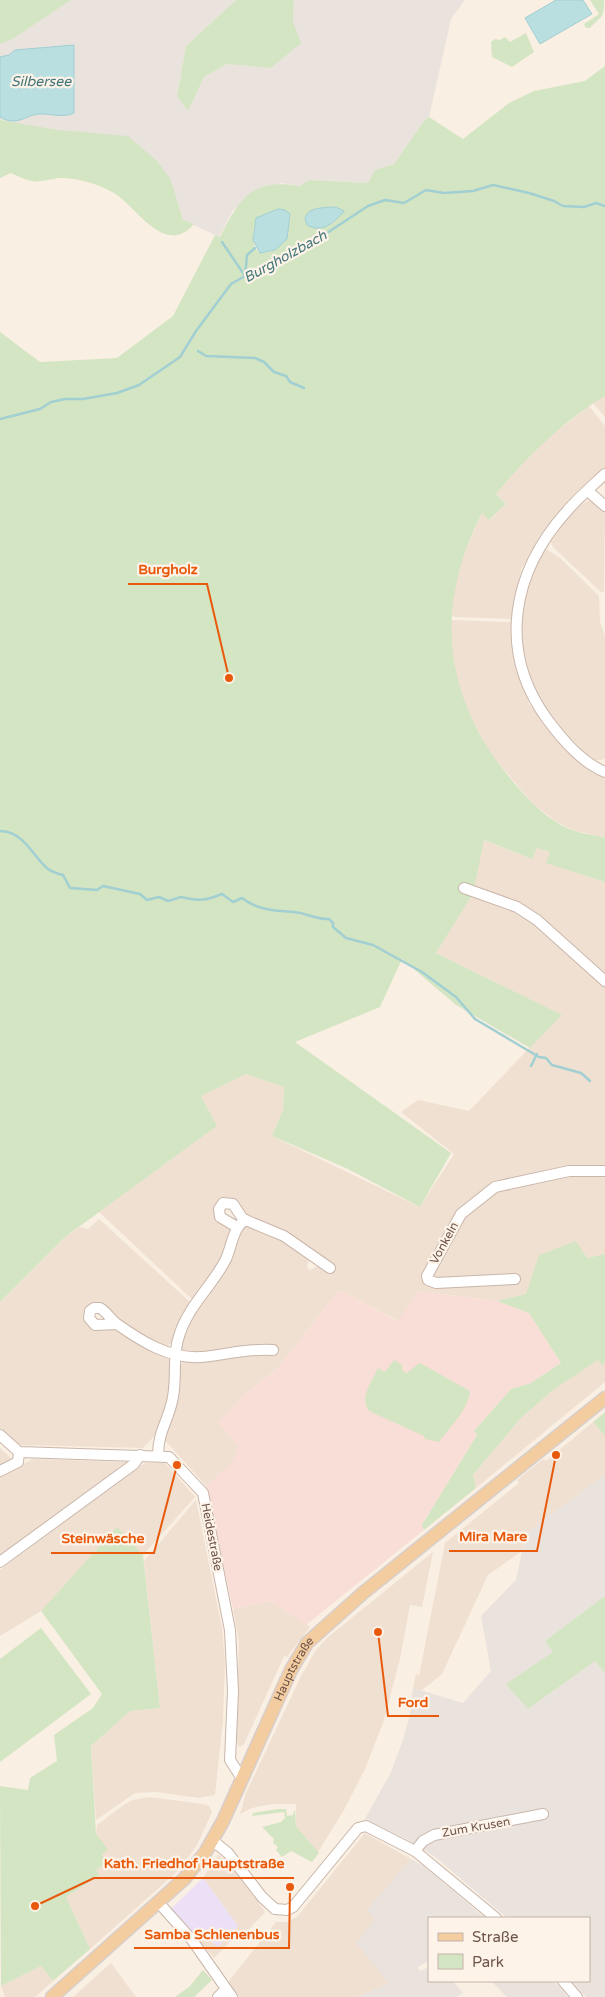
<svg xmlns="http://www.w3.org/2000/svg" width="605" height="1997" font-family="'Varela Round',sans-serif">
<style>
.residential{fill:#f0e0d2}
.commercial{fill:#f9ded7}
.industrial{fill:#e9e2dd}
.education{fill:#ece0f6}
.green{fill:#d4e5c3;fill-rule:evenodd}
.water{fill:#b9dfe1;stroke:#a1cfd2}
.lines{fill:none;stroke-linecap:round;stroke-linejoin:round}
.stream{stroke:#a1cfd2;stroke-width:2.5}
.minor-casing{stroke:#c9b6aa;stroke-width:12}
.major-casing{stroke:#d7cfcd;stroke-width:15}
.minor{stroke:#fff;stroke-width:10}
.major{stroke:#f3cca0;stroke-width:12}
.labels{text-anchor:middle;stroke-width:4.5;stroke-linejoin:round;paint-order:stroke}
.street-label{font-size:12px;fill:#6f554b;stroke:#fdf3e8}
.water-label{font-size:14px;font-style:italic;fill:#44767a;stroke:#fdf3e8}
.leader{fill:none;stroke:#e8590c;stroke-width:2}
.callout-dot{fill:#e8590c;stroke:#fdf3e8;stroke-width:2}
.callout-label{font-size:14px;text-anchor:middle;font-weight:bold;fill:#e8590c;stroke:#fdf3e8;stroke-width:4.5;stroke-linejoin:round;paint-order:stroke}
</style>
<rect width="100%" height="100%" fill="#faefe3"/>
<g class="residential">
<path d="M605 396V417L593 403Z"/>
<path d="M589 406 605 426V468L574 494 539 537 521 570 511 619 454 617 452 615 454 589 463 555 482 513 490 520 506 504 496 494 512 475 548 438Z"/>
<path d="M589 500 605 511 604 592H601L553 547 551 542 574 509Z"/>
<path d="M546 549 560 558 599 596 600 622 605 636V758L602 760H594L584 752 555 722 540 700 527 669 521 637 522 607 529 578Z"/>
<path d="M451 620 511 622 513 655 529 704 571 754 593 773 605 779V837L575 831 557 822 533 804 490 753 467 710 459 689 451 644Z"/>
<path d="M483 840 532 859 537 848 550 852 547 863 605 882V1254L587 1258 526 1294 497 1301 418 1291 399 1321 339 1290 277 1369 244 1395 219 1422 238 1446 234 1461 206 1486 164 1439 179 1367 183 1362 210 1354 182 1351 180 1345 189 1322 234 1250 242 1229 252 1225 293 1246 309 1259 307 1267 310 1270 320 1265 331 1273 334 1268 262 1221 246 1214 235 1200 226 1198 217 1202 214 1208 217 1220 230 1230 226 1255 194 1301 99 1212 217 1126 201 1096 246 1074 284 1087 283 1110 272 1136 420 1207 454 1154 401 1112 418 1100 469 1111 561 1015 436 953 473 894Z"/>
<path d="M99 1219 192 1304 175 1331 172 1343 163 1348 122 1323 101 1303 89 1305 84 1314 87 1325 93 1329 117 1328 166 1356 170 1361 169 1376 172 1378V1393L157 1433 143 1448 20 1445 0 1428V1302L65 1237 80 1227 88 1229Z"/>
<path d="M598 1359 602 1364 605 1362V1382L476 1488 473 1475 520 1419 553 1390Z"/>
<path d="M593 1422 605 1436V1475L526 1533 522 1551 488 1575 442 1674 421 1691 413 1688 416 1674 419 1676 445 1543 519 1483 517 1480 543 1459 546 1461Z"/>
<path d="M0 1448 12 1459 0 1465Z"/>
<path d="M33 1459 127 1462 0 1557V1476Z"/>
<path d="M145 1463H165L195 1497 143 1555 117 1528 41 1611 0 1636V1570Z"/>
<path d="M196 1500 222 1628 225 1662 223 1720 215 1795 199 1798 156 1792 135 1793 96 1820 91 1746 130 1711 160 1708 144 1561Z"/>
<path d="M433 1552 422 1607 410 1605 400 1659 384 1720 365 1769 344 1810 318 1852 296 1826V1804H272L252 1808 240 1814 246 1793 301 1676 316 1650 327 1638Z"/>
<path d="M270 1601 310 1627 287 1657 284 1656 244 1744 240 1747 236 1743V1738L239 1641 233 1609Z"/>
<path d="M149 1797 203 1804 209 1806 212 1812 197 1845 179 1870 90 1949 66 1897 100 1875 96 1870 108 1862 102 1855 96 1834 97 1825 125 1804 133 1800Z"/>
<path d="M365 1833 411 1859 368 1910 375 1919 389 1983 358 1997H238L228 1982 276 1922H287L297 1917Z"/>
<path d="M218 1855 233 1864 265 1912 244 1935 241 1931 214 1958 197 1938 201 1933 238 1926 203 1878Z"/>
<path d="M111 1963 136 1997H73Z"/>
<path d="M41 1966 53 1981 35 1997H5L1 1986Z"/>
</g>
<path class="commercial" d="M339 1290 398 1321 418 1291 497 1301 529 1313 561 1363 531 1383 511 1389 474 1431 477 1435 422 1525 424 1530 306 1625 270 1601 233 1609 206 1486 233 1461 238 1446 219 1422 244 1395 277 1369Z"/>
<g class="industrial">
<path d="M71 0H236L186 46 177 95 188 111 204 77 227 64 271 68 293 22 294 0H465L451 19 429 117 424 121 394 164 375 170 368 183 309 180 300 186 281 183 233 210 219 237 183 220 171 180 59 130 0 120V44L11 40Z"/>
<path d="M605 1475V1596L545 1641 553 1652 528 1709 595 1661 605 1673V1997H586L572 1981H589V1918H507L434 1856 406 1839 365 1819 391 1772 403 1740 410 1714 413 1688 463 1703 491 1671 481 1616 516 1580 526 1533Z"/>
<path d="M411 1859 425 1867 485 1918H429V1961L418 1967 420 1971 429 1967V1981H453L463 1993 456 1997H358L389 1983 356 1943 375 1919 367 1910Z"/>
<path d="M491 1981H554L568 1997H507Z"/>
</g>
<path class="education" d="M203 1878 238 1926 218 1947 201 1934 197 1938 171 1909Z"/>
<g class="green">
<path d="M0 0H71L11 40 0 44Z"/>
<path d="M236 0H294L293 22 301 43 271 68 227 64 204 77 188 111 177 96 186 46Z"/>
<path d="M590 0H604C605 18 600 17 590 28H586L584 24 599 14Z"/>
<path d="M526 33 534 52 512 67 492 57 491 42 495 39 500 40 505 37 510 42Z"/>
<path d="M605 66V396C562 422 528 456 496 494L506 504 489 520 482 513C435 604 442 692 506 773 524 795 546 821 575 831 584 834 595 835 605 837V882L546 863 550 852 537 848 532 859 484 840 473 894 436 953 562 1015 530 1048 456 1005 402 959 380 1007 295 1042 451 1153 420 1207 348 1169 272 1136 283 1110 284 1087 246 1074 201 1096 217 1126 65 1237 0 1302V332L40 362 117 358 173 316 215 235 220 237C240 197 252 178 300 186L309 180 368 183 375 170 394 164 424 121 429 117 463 139 509 103 534 91 585 81ZM336 207 340 208 334 223 313 209ZM256 218 291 219 275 250C249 261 252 236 256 218Z"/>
<path d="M0 120 59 130 128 136 157 161 171 180 183 220 194 224C165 258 137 207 114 193 99 184 75 177 59 178 50 179 40 183 32 181 25 180 18 176 11 173L0 178Z"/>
<path d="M576 1241 587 1258 605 1254V1362L602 1365 598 1360 553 1390 520 1419 473 1475 476 1488 424 1530 422 1525 477 1435 474 1431 511 1389 531 1383 561 1363 529 1313 497 1301 526 1294 539 1255Z"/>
<path d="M394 1360 402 1365V1370L407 1373 420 1363 470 1391C468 1410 450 1427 439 1442L425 1439 424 1436 369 1411C359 1397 372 1382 378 1368L385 1372Z"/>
<path d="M605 1412V1436L593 1422Z"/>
<path d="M117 1527 143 1555 160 1708 130 1711 91 1746 96 1834 108 1849 102 1855 108 1862 96 1870 100 1875 66 1897 90 1949 53 1981 41 1966 1 1986 0 1786 28 1790 30 1778 57 1761 54 1735 93 1708 102 1694 41 1611Z"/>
<path d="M605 1596V1673L595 1661 528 1709 506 1684 553 1652 545 1641Z"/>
<path d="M41 1628 91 1694 0 1762V1659Z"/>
<path d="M278 1809H286L287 1816 293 1815 295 1809 296 1826 319 1853 312 1862 291 1851 282 1857 276 1850 278 1847 273 1843 274 1839 262 1827 281 1822 285 1818 284 1812 252 1816 253 1813Z"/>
<path d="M203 1970 212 1980 194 1997H175L190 1986Z"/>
</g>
<g class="water">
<path d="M556 0H583L592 14 540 44 525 18Z"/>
<path d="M74 45V113C63 118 53 114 42 114 26 113 19 128 0 117V57L9 55 15 50Z"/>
<path d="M336 207 344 211C335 222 322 234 307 225L305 219C307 206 326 208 336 207Z"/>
<path d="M278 209 285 210 290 214 287 239 275 250 260 253 253 240 256 218Z"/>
</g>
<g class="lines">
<g class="stream">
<path d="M222 242 245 276"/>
<path d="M245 276 247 255 255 248"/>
<path d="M198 351 206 356 255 358 264 362 274 372 286 376 290 382 304 388"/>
<path d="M0 419 40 409 51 402 65 399H83L117 393 139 385 180 357 196 331 231 284 245 276 262 271 291 251 304 248 368 206 385 200 404 203 426 190 444 193 473 191 493 185 529 193 554 201 563 206 584 207 596 203 605 206"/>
<path d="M0 831C24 831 33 857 48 869 52 872 59 874 63 875L70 888 97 890 103 886 140 894 147 900 159 897 168 901 181 897C198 901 205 901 222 894L233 902 242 898C257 910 276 911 294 912 306 913 317 920 329 919L333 923V927L346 938 373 945 422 972 456 997 475 1019 539 1057 546 1058 552 1065 581 1073 590 1081"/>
<path d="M531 1066 537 1054"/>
</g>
<g class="minor-casing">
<g id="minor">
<path d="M605 474C592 486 578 498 567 511 512 572 497 650 547 719 562 739 581 762 605 772"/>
<path d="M588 491 605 506"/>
<path d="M464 888 517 907 537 920 605 981"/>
<path d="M237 1227 220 1217 219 1209 223 1203 233 1204 243 1219 284 1236 330 1268"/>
<path d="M515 1279 436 1283 428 1280 427 1276 461 1214 495 1187 569 1171H605"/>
<path d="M117 1324 95 1325 89 1318 90 1311 94 1308H100C107 1312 110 1319 117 1324 141 1341 169 1359 201 1357 225 1355 248 1348 273 1350"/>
<path d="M0 1435 19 1452 169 1457 203 1493 230 1630 233 1691 230 1760 241 1777"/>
<path d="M158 1455C158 1431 169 1420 173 1397 177 1375 172 1354 180 1333 190 1304 213 1285 226 1259 232 1246 233 1226 246 1220"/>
<path d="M0 1471 18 1462 19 1452"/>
<path d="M0 1562 134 1464 140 1455"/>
<path d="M213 1841 228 1853 262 1897 275 1909 287 1910 293 1907 358 1828 366 1826 415 1851 496 1918"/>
<path d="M415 1851 423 1841 434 1835 543 1814"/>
<path d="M159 1903 192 1940 232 1997"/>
<path d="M563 1981 577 1997"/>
<path d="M218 1997 226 1989"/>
</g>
</g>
<g class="major-casing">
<g id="major">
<path id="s1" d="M52 1997 184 1879 205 1853 223 1821 291 1670 307 1643 363 1593 605 1398"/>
</g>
</g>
<use href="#minor" class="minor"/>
<use href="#major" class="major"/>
</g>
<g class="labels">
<g class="street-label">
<text transform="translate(444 1243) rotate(-61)" y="4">Vonkeln</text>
<text transform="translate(212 1537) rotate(79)" y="4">Heidestraße</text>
<text dy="4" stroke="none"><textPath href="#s1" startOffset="415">Hauptstraße</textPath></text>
<text transform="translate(476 1827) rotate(-10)" y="4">Zum Krusen</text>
</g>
<g class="water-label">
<text x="41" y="86">Silbersee</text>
<text transform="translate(285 256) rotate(-29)" y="5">Burgholzbach</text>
</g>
</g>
<path class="leader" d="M229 678L207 584H128M556 1455L537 1551H449M177 1465L154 1553H51M378 1632L388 1716H439M35 1906L94 1878H294M290 1887L289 1948H134"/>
<g class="callout-dot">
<circle cx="229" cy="678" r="5"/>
<circle cx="556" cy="1455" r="5"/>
<circle cx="177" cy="1465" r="5"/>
<circle cx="378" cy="1632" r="5"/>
<circle cx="35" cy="1906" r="5"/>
<circle cx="290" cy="1887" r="5"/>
</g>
<g class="callout-label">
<text x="168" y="574">Burgholz</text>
<text x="493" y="1541">Mira Mare</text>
<text x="103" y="1543">Steinwäsche</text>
<text x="413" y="1707">Ford</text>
<text x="194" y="1868">Kath. Friedhof Hauptstraße</text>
<text x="212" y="1939">Samba Schienenbus</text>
</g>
<rect x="428" y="1917" width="162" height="65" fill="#fdf3e8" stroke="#c4b4a9"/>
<rect x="438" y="1933" width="25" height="8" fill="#f3cca0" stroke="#c4b4a9"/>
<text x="472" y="1942" font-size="15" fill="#6f554b">Straße</text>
<rect x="438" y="1954" width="25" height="15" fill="#d4e5c3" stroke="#c4b4a9"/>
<text x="472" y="1967" font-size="15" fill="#6f554b">Park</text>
</svg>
